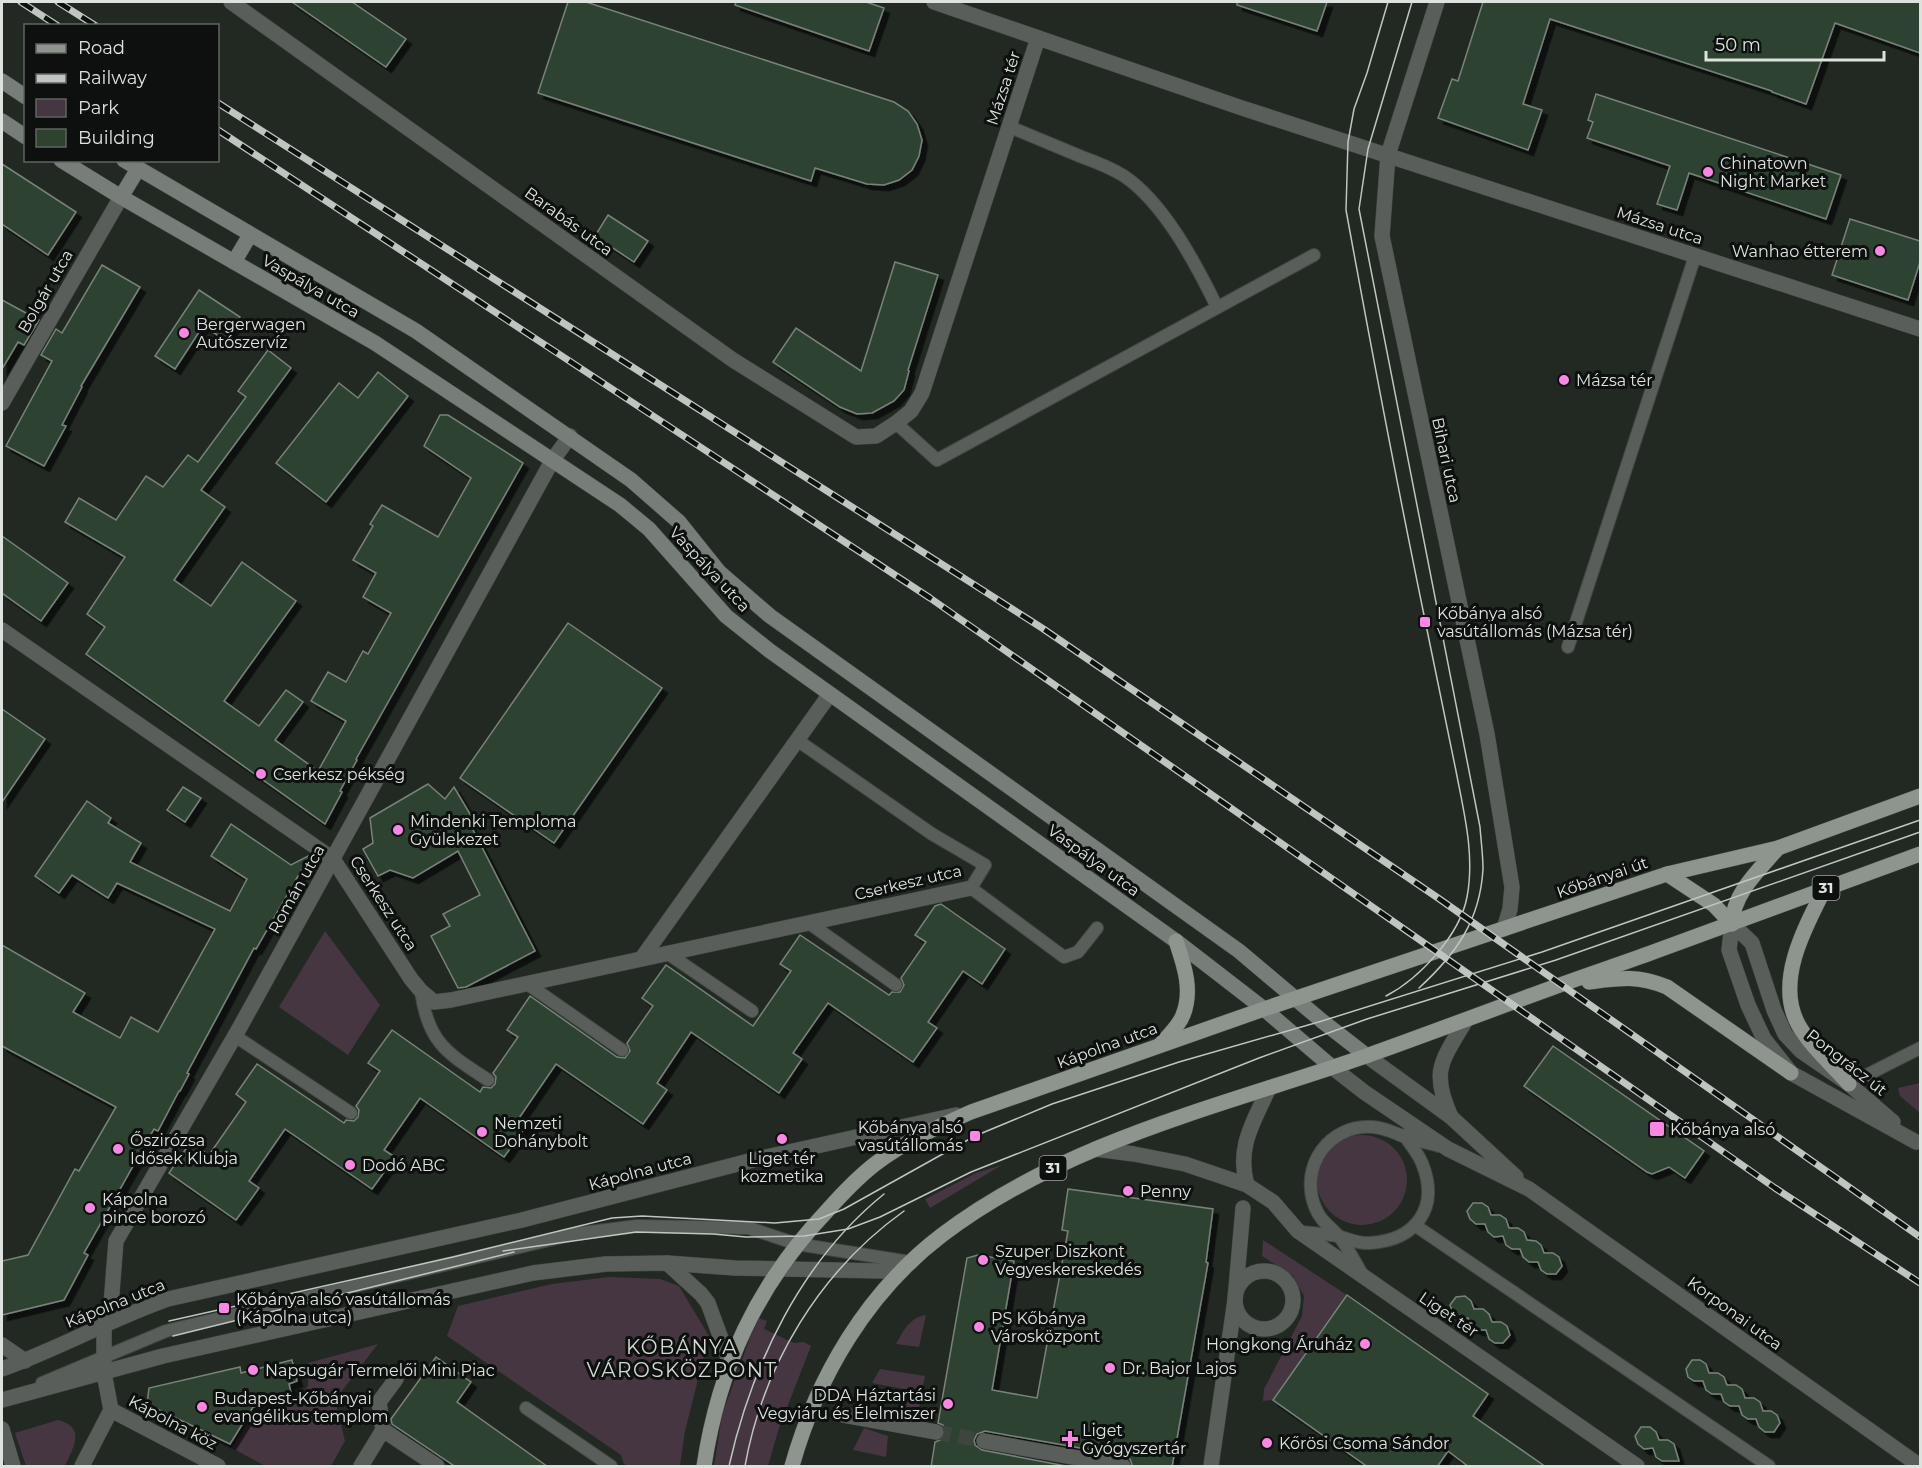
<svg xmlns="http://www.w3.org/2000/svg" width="1922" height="1468" font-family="Montserrat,sans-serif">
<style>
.green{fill:#453642}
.building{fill:#2d4330;stroke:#79827a;stroke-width:1.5;filter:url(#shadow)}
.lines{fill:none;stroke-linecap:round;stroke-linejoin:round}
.pedestrian-tunnel{stroke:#3d453e;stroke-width:15;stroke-dasharray:15 8;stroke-linecap:butt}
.service-casing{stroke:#3f4740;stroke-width:14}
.pedestrian-casing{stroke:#3f4740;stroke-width:16}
.minor-casing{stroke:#3f4740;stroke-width:16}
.tertiary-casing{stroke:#3f4740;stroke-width:16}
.secondary-casing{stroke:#3f4740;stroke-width:16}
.primary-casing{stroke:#3f4740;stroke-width:16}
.service{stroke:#5a5e5b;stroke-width:12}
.pedestrian{stroke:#5a5e5b;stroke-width:15}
.minor{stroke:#5a5e5b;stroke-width:15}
.tertiary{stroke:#5a5e5b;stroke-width:15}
.secondary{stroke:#777d78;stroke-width:15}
.primary{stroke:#8e958f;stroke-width:15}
.tram{stroke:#bfc5c0;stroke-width:1.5}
.rail-casing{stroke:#bfc5c0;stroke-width:7}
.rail{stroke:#0d100e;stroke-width:4.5;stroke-dasharray:14;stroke-linecap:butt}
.poi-dot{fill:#fb87e5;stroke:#0d100e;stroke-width:2}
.labels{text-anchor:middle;stroke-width:6;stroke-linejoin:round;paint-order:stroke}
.shield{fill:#0d100e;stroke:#9fa3a0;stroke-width:1.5}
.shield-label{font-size:15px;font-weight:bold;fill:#dde2de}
.street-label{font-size:16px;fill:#dde2de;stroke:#0d100e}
.poi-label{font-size:16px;fill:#dde2de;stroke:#0d100e;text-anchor:start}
.quarter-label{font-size:20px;letter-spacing:1.5px;fill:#d0dad1;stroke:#0d100e}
</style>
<defs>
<filter id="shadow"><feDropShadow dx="5.5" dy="5.5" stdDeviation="0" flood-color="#0009"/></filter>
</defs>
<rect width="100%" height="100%" fill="#212922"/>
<g class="green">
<path d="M325 931 380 1005 348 1055 279 1007Z"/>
<path d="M1920 1083V1113L1900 1096 1898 1088Z"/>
<circle cx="1362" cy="1180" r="45"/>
<path d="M1002 1165 930 1208 925 1199 976 1173Z"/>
<path d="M1263 1240 1347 1295 1273 1400 1263 1401 1264 1389 1302 1316 1304 1296 1293 1276 1262 1256Z"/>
<path d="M609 1277 660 1279 679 1286 709 1336 685 1431 680 1466H628L624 1464 621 1455 447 1336 458 1306 552 1284Z"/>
<path d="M926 1315 919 1347 896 1344C903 1331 910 1317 926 1315Z"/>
<path d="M759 1318 767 1321 764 1329 794 1343 804 1342 811 1346 779 1428 768 1466H714L722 1415 751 1335Z"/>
<path d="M378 1344 335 1400 345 1441 331 1466H265L232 1448 257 1408 297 1398 308 1386V1363Z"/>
<path d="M880 1369 925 1376 917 1417 905 1414 909 1390 872 1383Z"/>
<path d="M58 1420C86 1427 74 1447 65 1466H26L15 1433Z"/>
<path d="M864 1428 888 1436 886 1457 853 1450Z"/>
</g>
<g class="building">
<path d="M292 2H352L406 39 386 67Z"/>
<path d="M568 2H586L894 102 908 111 917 124 922 140 919 156 912 170 899 180 884 185 867 184 815 168 811 181 538 93Z"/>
<path d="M736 2H866L884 8 869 51 735 5Z"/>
<path d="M1237 2H1327L1317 31 1237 5Z"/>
<path d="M1483 2H1920V53L1835 23 1806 104 1772 92V91L1550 19 1523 104 1542 110 1528 150 1438 118 1452 79 1458 81Z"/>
<path d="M1596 94 1841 175 1826 219 1689 173 1677 210 1657 204 1670 166 1587 138 1593 122 1588 120Z"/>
<path d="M2 164 76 212 48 255 2 224Z"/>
<path d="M608 215 648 241 634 262 595 236Z"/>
<path d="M1850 219 1920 241V262L1908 300 1832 275Z"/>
<path d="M895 262 938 275 908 370 909 371 904 390 894 401 872 413 857 414 840 407 773 362 796 328 861 371Z"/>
<path d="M102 265 140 287 81 386 82 387 62 425 66 426 44 466 6 446 52 361 41 355 56 329 62 333Z"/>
<path d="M199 290 240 317 225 340 203 326 175 369 155 356Z"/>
<path d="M2 300 39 320 24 345 18 342 2 369Z"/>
<path d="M268 350 291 368 201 490 225 507 174 580 211 606 242 562 296 601 224 701 259 726 286 690 303 702 275 740 318 771 346 721 311 701 328 672 346 682 363 651 368 654 391 613 363 597 376 573 353 560 373 526 370 524 382 505 438 537 471 478 424 446 440 415H448L523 463 356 759 357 760 340 791 342 792 325 824 86 654 105 627 87 614 125 557 65 522 79 498 116 520 146 476 163 487 188 455 198 462 246 397 238 391Z"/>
<path d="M378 372 408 396 326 502 276 463 339 383 358 398Z"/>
<path d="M2 536 68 583 41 621 2 593Z"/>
<path d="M568 623 662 688 554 843 460 778Z"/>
<path d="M2 709 45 739 2 802Z"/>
<path d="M428 784 445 799 454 787 473 819 469 822 535 951 466 987 458 988 431 936 450 926 443 914 480 895 458 851 413 878 390 870 378 876 363 849 373 843 370 818Z"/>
<path d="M183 787 201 798 185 822 167 810Z"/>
<path d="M87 801 111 818 108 823 141 843 130 862 230 911 247 879 211 856 231 824 291 865 310 855 256 949 254 948 187 1073 189 1074 180 1091H179L158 1131 154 1129 84 1253 88 1255 64 1300 2 1315V1261L28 1255 75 1169 79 1171 116 1107 2 1046V945L85 993 73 1012 120 1038 131 1017 158 1032 215 929 117 883 108 898 72 875 59 893 35 876Z"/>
<path d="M941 904 1005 949 982 984 963 971 928 1022 937 1028 913 1062 828 1003 793 1053 802 1059 779 1093 691 1032 657 1083 667 1090 643 1124 556 1064 519 1118 528 1124 504 1157 420 1098 384 1150 395 1157 372 1189 285 1129 249 1181 259 1188 236 1220 169 1173 190 1143 209 1155 246 1102 236 1094 257 1064 344 1123 346 1120 354 1121 358 1117 359 1110 356 1106 380 1071 368 1063 392 1030 480 1092 483 1087 491 1088 495 1084 496 1077 493 1073 518 1037 507 1030 530 996 617 1057 625 1058 630 1051 627 1043 653 1006 642 998 666 965 753 1026 791 971 780 964 800 935 889 995 892 992H900L904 985 901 978 926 942 915 935 935 906Z"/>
<path d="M1553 1046 1704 1151 1685 1178 1669 1167 1652 1174 1647 1172 1524 1086Z"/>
<path d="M1068 1189 1213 1209 1206 1262 1208 1263 1172 1467H1133L1130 1459 1125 1456 985 1431 977 1434 974 1440 975 1445 982 1450 1071 1467H931L935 1442 943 1439 946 1433 943 1425 938 1423 967 1258 978 1255 1014 1261 992 1390 1037 1398 1068 1231 1062 1230Z"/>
<path d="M1473 1203H1482L1488 1207 1491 1215H1500L1506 1219 1509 1228H1518L1524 1232 1527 1240 1536 1241 1541 1245 1544 1253H1553L1559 1257 1562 1266 1556 1274H1547L1541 1270 1538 1262H1529L1523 1257 1520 1249H1512L1506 1245 1503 1236 1494 1237 1488 1232 1485 1224H1476L1470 1219 1467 1211Z"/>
<path d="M1347 1295 1488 1394 1473 1416 1546 1467H1469L1448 1451 1437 1467H1368L1273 1400Z"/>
<path d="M1465 1296 1471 1301 1474 1309H1483L1489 1314 1492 1322H1501L1507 1326 1510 1335 1503 1343H1495L1489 1339 1486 1330H1477L1471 1326 1468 1318H1459L1453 1314 1450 1305 1456 1297Z"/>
<path d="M436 1357 471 1382 457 1402 548 1467H456L392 1424 391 1419Z"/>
<path d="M292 1360 297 1381 289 1384 292 1397 253 1407 230 1444 147 1404 149 1388 240 1367 241 1373Z"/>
<path d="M1692 1360H1700L1706 1364 1709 1373H1718L1724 1377 1727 1385H1736L1742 1389 1745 1398H1754L1760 1402 1763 1411H1771L1777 1415 1780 1423 1774 1432H1765L1759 1427 1756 1419H1748L1742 1415 1739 1406H1730L1724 1402 1721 1394H1712L1706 1390 1703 1381H1694L1688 1377 1686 1369Z"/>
<path d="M1641 1427H1650L1656 1432 1659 1440H1668L1674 1444 1679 1461H1662L1656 1457 1653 1448 1644 1449 1638 1444 1635 1436Z"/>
</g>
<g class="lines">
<path class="pedestrian-tunnel" d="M936 1432 984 1441"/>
<g class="service-casing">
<g id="service">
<path d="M1010 127C1034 137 1058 147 1082 157 1096 162 1111 168 1124 176 1164 203 1196 264 1217 307"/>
<path d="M896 423 937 460 1314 255"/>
<path d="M1568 647 1695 256"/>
<path d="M797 740 932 834 985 865 971 888 1064 957 1078 952 1097 928"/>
<path d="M809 923 896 985"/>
<path d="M667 953 752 1011"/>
<path d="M526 983 622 1050"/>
<path d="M421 991C428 1043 447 1053 488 1080"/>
<path d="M235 1036 351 1113"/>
<path d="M1849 1084 1920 1048"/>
<path d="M1416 1226 1769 1466"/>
<path d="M1301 1232C1313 1233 1326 1234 1338 1236 1349 1239 1358 1244 1370 1243 1416 1240 1440 1208 1422 1163 1418 1153 1410 1144 1404 1135"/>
<path d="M1362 1274C1355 1262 1349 1250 1341 1239 1332 1227 1321 1223 1315 1207 1299 1166 1329 1124 1373 1127 1387 1128 1396 1134 1408 1138 1418 1141 1429 1143 1439 1146"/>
<path d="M42 1383 166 1331 574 1234 637 1226 749 1228 797 1244 910 1262"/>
<path d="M526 1408 611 1466"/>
</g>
</g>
<g class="pedestrian-casing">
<g id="pedestrian">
<circle cx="1264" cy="1300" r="29"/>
<path d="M843 1415 936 1432"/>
<path d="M984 1441 1123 1466"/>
<path d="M1211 1466 1235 1300 1243 1208"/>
</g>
</g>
<g class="minor-casing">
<g id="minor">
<path d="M231 2 733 360 856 437 876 436 896 423 911 411 922 393 1038 38"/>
<path d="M934 2 1239 107 1920 329"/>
<path d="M2 403 121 197"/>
<path d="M2 630 333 859 411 979 421 991 434 1002 451 1000 971 888"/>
<path d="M642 958 830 694"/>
<path d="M1367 1056 1451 1117 1516 1177"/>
<path d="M1332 1067 1364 1092 1448 1149 1529 1189 1920 1466"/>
<path d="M1451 1117C1430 1070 1442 1061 1466 1020"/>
<path d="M1095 1149 1134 1154 1185 1164 1247 1185 1273 1202 1298 1231 1637 1466"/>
<path d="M1247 1185C1236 1147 1254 1121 1269 1088"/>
<path d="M2 1345 25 1361"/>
<path d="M2 1429 13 1466"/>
<path d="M383 1430 379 1402 396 1379"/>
<path d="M82 1466 111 1410"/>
<path d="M218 1466 111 1410 104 1373V1325L111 1305 116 1241 240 1027 552 461 570 436"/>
<path d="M361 1466 383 1430 437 1466"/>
</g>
</g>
<g class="tertiary-casing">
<g id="tertiary">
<path d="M1437 2 1388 155 1382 236 1487 734 1512 887 1510 909 1504 929"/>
<path d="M1732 924 1729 950 1748 1005 1764 1039 1791 1073 1916 1142"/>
<path d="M1732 924 1752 943 1774 1010 1785 1034 1801 1051 1849 1084 1893 1122"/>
<path d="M667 1263 701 1294 708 1303 730 1363"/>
<path d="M2 1369C58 1349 111 1319 168 1299L522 1220 753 1160 956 1115"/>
<path d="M2 1400 163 1356 533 1273 606 1264 667 1263 735 1268 883 1271 911 1262"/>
</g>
</g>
<g class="secondary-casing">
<g id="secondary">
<path d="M2 81 26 97"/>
<path d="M2 121 26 137"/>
<path d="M61 160 121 197 375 343 620 505 649 529 726 616 770 651 1176 941 1264 1009 1332 1067"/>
<path d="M124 160 416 331 631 480 679 522 719 572 770 616 1239 951 1322 1021 1367 1056"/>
<path d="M121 197 138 169"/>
<path d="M234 262 250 235"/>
</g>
</g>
<g class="primary-casing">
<g id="primary">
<path d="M1667 874 1714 905 1732 924"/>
<path d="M1825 888C1805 927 1775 981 1798 1024 1810 1046 1832 1065 1849 1084"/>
<path d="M1732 924C1733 893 1759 870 1778 848"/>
<path d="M1589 982C1620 978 1637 975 1667 987L1791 1073"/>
<path d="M1160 1045C1168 1036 1179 1026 1183 1015 1193 990 1184 965 1176 941"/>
<path d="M704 1466C719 1367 757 1285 826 1212 841 1195 857 1178 875 1164 904 1142 937 1127 971 1112L1264 1009 1667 874 1778 848 1920 796"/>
<path d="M792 1466C817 1377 867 1292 942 1235 1066 1141 1222 1106 1366 1056 1428 1034 1488 1011 1549 989 1584 976 1621 964 1656 951 1745 919 1832 886 1920 854"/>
</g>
</g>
<use href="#service" class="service"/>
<use href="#pedestrian" class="pedestrian"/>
<use href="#minor" class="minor"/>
<use href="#tertiary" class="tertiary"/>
<use href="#secondary" class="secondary"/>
<use href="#primary" class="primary"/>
<g class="tram">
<path d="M1412 2 1368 149 1359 209 1480 827C1481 841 1483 855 1483 869 1480 921 1456 954 1419 988"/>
<path d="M1386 996C1419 979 1460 935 1467 897 1475 855 1464 813 1456 771 1446 721 1435 671 1425 620 1397 484 1371 347 1346 210L1348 142 1354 109 1367 73 1388 2"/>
<path d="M503 1251 636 1232 713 1234 746 1237 804 1236 848 1229 880 1217 971 1172 1259 1058 1367 1019 1556 960 1920 832"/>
<path d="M169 1321 453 1257 612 1218 642 1216 775 1223 819 1219 844 1209 975 1136 1052 1104 1179 1062 1322 1021 1542 952 1920 820"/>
<path d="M173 1336 514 1252"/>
<path d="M729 1466C752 1364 801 1261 884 1194"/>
<path d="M745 1466C763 1365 820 1271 904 1211"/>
</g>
<g class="rail-casing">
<g id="rail">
<path d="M21 2 58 26"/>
<path d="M58 2 96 26"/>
<path d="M218 103 1042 628 1438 898 1920 1237"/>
<path d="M218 130 930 598 1775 1188 1920 1283"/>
</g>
</g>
<use href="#rail" class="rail"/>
</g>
<g class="poi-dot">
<circle cx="1708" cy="172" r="6"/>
<circle cx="1880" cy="251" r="6"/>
<circle cx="184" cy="333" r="6"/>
<circle cx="1564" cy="380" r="6"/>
<rect x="1419" y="616" width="12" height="12" rx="3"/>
<circle cx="261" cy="774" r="6"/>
<circle cx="398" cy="830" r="6"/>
<rect x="1649" y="1121" width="16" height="16" rx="3"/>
<circle cx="482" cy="1132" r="6"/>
<rect x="969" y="1130" width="12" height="12" rx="3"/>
<circle cx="782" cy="1139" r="6"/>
<circle cx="118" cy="1149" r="6"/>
<circle cx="350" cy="1165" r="6"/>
<circle cx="1128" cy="1191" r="6"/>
<circle cx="90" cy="1208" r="6"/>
<circle cx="983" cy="1260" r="6"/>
<rect x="218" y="1302" width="12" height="12" rx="3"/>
<circle cx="979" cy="1327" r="6"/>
<circle cx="1365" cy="1344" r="6"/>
<circle cx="1110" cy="1368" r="6"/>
<circle cx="253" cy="1370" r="6"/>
<circle cx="948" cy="1404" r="6"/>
<circle cx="202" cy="1407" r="6"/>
<path d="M1067 1430h6v6h6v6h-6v6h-6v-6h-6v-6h6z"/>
<circle cx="1267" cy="1443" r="6"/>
</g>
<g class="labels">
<g class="shield">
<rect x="1812.5" y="876" width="27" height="24" rx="4.5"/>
<rect x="1039.5" y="1156" width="27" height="24" rx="4.5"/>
</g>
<g class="shield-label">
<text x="1826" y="893">31</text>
<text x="1053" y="1173">31</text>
</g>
<g class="street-label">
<text transform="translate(1003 88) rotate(-72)" y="6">Mázsa tér</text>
<text transform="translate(569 221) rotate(36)" y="6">Barabás utca</text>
<text transform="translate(1660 225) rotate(18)" y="6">Mázsa utca</text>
<text transform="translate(311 286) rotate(30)" y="6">Vaspálya utca</text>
<text transform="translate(45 291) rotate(-60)" y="6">Bolgár utca</text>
<text transform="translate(1447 460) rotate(78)" y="6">Bihari utca</text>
<text transform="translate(710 569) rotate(47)" y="6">Vaspálya utca</text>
<text transform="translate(1094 860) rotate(36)" y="6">Vaspálya utca</text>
<text transform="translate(1602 877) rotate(-19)" y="6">Kőbányai út</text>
<text transform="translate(908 882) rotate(-13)" y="6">Cserkesz utca</text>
<text transform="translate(296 889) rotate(-61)" y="6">Román utca</text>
<text transform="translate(384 903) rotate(57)" y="6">Cserkesz utca</text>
<text transform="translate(1107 1045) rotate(-20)" y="6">Kápolna utca</text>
<text transform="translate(1847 1062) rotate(38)" y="6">Pongrácz út</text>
<text transform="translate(640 1171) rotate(-15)" y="6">Kápolna utca</text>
<text transform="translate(115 1303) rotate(-22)" y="6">Kápolna utca</text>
<text transform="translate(1735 1313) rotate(36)" y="6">Korponai utca</text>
<text transform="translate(1449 1314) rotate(34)" y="6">Liget tér</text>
<text transform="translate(173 1422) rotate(28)" y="6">Kápolna köz</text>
</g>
<g class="poi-label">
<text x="1720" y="169">Chinatown<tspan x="1720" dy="18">Night Market</tspan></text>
<text x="1868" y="257" text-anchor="end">Wanhao étterem</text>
<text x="196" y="330">Bergerwagen<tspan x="196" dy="18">Autószervíz</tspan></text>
<text x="1576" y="386">Mázsa tér</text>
<text x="1437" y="619">Kőbánya alsó<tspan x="1437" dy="18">vasútállomás (Mázsa tér)</tspan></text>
<text x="273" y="780">Cserkesz pékség</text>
<text x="410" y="827">Mindenki Temploma<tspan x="410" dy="18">Gyülekezet</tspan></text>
<text x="494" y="1129">Nemzeti<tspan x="494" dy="18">Dohánybolt</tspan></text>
<text x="963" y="1133" text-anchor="end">Kőbánya alsó<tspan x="963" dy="18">vasútállomás</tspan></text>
<text x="1670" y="1135">Kőbánya alsó</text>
<text x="130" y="1146">Őszirózsa<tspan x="130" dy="18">Idősek Klubja</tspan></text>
<text x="782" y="1164" text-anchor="middle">Liget tér<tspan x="782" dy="18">kozmetika</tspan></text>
<text x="362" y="1171">Dodó ABC</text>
<text x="1140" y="1197">Penny</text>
<text x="102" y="1205">Kápolna<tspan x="102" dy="18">pince borozó</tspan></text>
<text x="995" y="1257">Szuper Diszkont<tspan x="995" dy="18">Vegyeskereskedés</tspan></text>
<text x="236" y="1305">Kőbánya alsó vasútállomás<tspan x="236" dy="18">(Kápolna utca)</tspan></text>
<text x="991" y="1324">PS Kőbánya<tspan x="991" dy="18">Városközpont</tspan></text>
<text x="1353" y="1350" text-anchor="end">Hongkong Áruház</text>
<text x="1122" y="1374">Dr. Bajor Lajos</text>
<text x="265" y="1376">Napsugár Termelői Mini Piac</text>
<text x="936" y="1401" text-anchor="end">DDA Háztartási<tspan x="936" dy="18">Vegyiáru és Élelmiszer</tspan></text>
<text x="214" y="1404">Budapest-Kőbányai<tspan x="214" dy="18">evangélikus templom</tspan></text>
<text x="1082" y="1436">Liget<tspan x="1082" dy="18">Gyógyszertár</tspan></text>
<text x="1279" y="1449">Kőrösi Csoma Sándor</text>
</g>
<g class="quarter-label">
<text x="682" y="1354">KŐBÁNYA<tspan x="682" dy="23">VÁROSKÖZPONT</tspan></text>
</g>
</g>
<rect width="1922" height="1468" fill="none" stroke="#dde2de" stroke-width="6"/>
<rect x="24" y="24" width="195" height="138" fill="#0d100e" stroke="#606461" stroke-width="1.5"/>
<rect x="36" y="44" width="30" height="9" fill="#8e958f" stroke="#606461" stroke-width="1.5"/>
<text x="78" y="54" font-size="18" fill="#dde2de">Road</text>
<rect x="36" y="74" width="30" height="9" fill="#bfc5c0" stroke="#606461" stroke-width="1.5"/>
<text x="78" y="84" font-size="18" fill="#dde2de">Railway</text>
<rect x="36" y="99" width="30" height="18" fill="#453642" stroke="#606461" stroke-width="1.5"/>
<text x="78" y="114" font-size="18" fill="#dde2de">Park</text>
<rect x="36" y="129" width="30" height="18" fill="#2d4330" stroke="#606461" stroke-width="1.5"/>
<text x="78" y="144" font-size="18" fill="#dde2de">Building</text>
<path d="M1706 51v9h178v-9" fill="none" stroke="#dde2de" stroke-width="3"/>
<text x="1715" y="51" font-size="18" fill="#dde2de" stroke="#0d100e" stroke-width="4.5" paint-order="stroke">50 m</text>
</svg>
